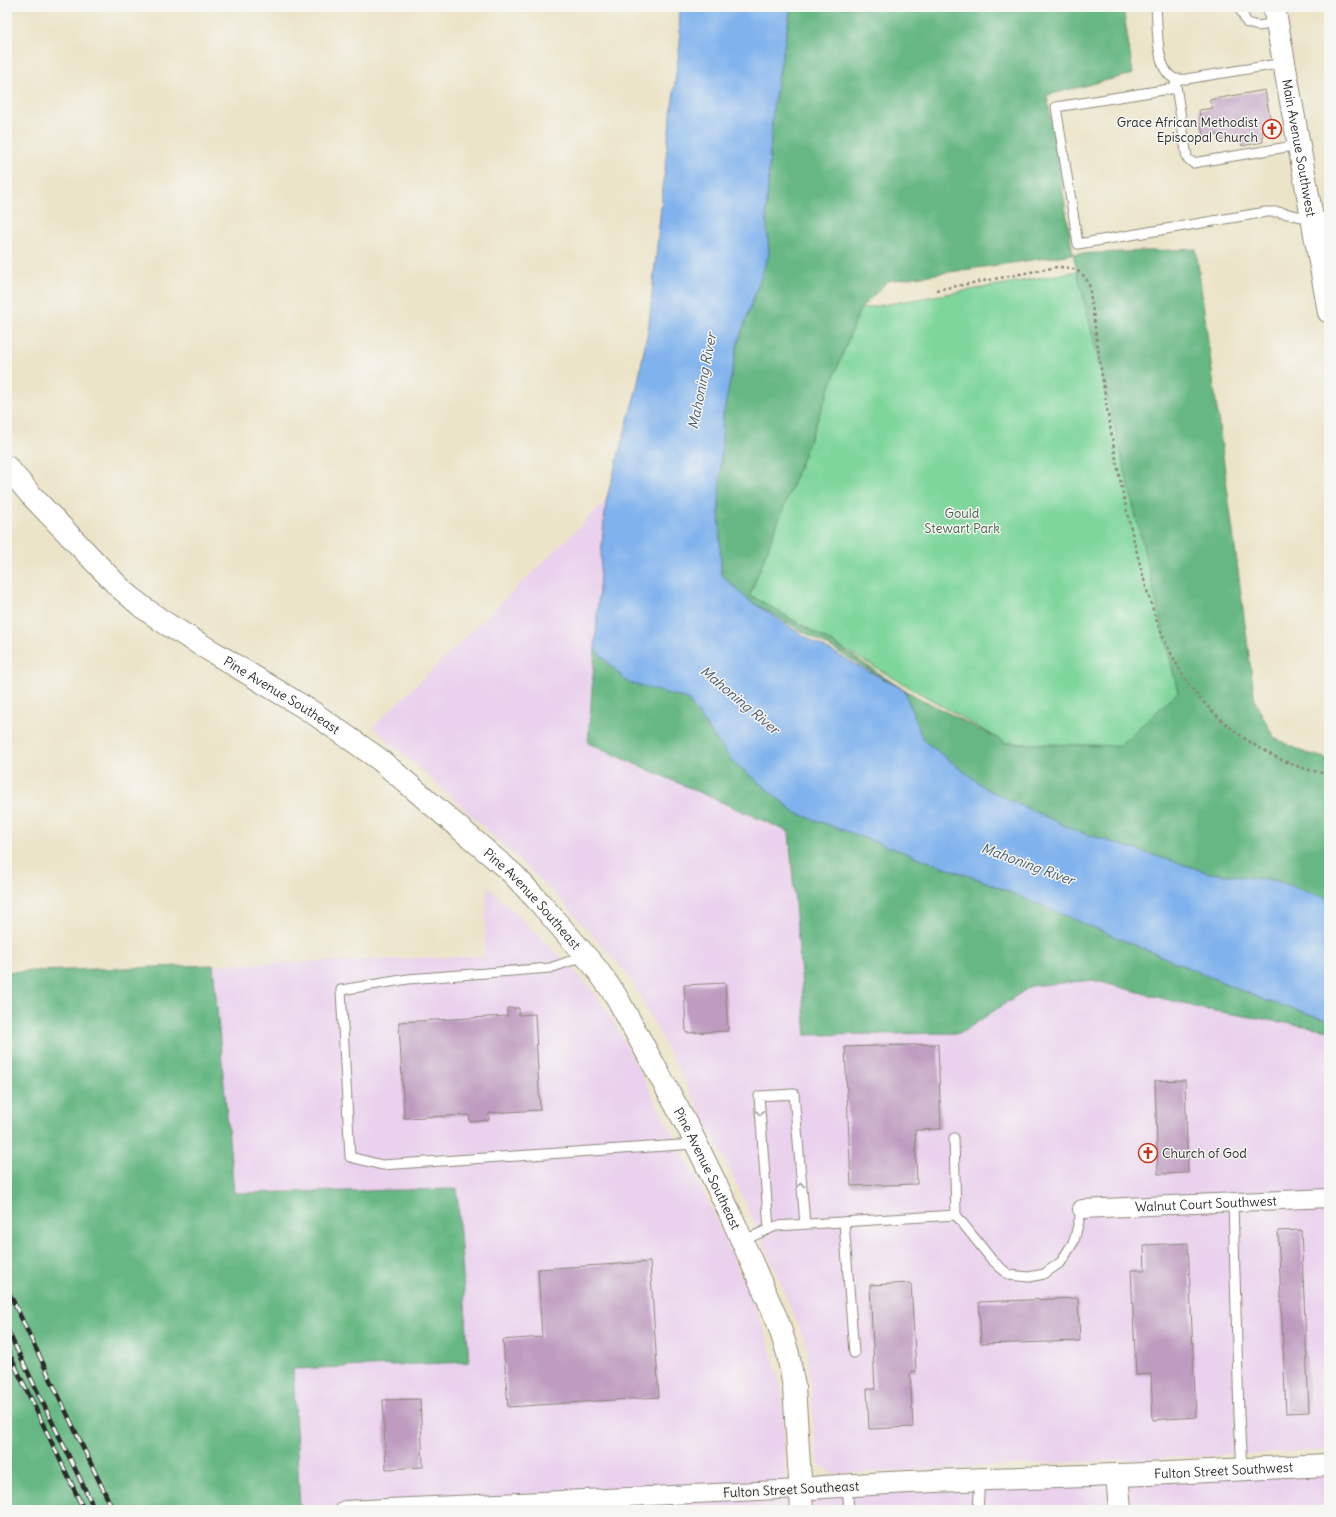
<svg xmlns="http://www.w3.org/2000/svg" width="1336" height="1517" font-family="Delius,sans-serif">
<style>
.built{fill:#ead1ed}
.green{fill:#7ed69b;stroke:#548063}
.forest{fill:#66b783;stroke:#487157;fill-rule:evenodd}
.water{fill:#80b2ed;stroke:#566e8c}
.building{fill:#be9bbf}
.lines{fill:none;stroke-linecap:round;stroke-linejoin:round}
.service-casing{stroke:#8c887a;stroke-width:11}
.minor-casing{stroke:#8c887a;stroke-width:20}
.tertiary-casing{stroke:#8c887a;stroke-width:24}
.path{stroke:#8c887a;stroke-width:2.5;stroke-dasharray:3 3;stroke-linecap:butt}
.service{stroke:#fff;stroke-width:9}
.minor{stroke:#fff;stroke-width:18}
.tertiary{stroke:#fff;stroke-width:22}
.rail-casing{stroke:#2b2b2b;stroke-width:4.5}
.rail{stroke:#f6f6f2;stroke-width:3;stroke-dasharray:9;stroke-linecap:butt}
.oneway{stroke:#a0a0a0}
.labels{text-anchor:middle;stroke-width:3;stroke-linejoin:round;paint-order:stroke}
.poi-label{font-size:13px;fill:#2b2b2b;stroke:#f6f6f2;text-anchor:end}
.street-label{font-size:13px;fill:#2b2b2b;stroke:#f6f6f2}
.park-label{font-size:13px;fill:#445e4d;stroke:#f6f6f2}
.water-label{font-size:14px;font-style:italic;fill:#495a6f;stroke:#f6f6f2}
</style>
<rect width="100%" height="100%" fill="#f6f6f2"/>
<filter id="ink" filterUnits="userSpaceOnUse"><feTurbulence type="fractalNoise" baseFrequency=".025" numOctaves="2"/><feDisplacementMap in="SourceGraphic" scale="8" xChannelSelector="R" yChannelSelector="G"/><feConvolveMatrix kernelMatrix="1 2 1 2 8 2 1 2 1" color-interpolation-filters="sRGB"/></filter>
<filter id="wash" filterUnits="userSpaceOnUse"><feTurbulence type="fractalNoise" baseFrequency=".012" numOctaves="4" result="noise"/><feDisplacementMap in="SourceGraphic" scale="16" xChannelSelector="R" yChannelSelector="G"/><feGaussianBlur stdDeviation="0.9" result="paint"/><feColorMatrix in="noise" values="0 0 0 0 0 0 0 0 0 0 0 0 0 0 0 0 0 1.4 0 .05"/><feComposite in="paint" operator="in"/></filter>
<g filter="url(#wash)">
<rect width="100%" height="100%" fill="#ece4c8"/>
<g class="built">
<path d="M606 501 588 743 789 832 806 1035 961 1033 1031 986 1093 980 1203 1009 1329 1030V1450L833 1474 819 1464 815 1442 807 1347 764 1244 722 1153 629 976 561 900 454 799 373 727Z"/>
<path d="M487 886 584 980 613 1020 711 1207 765 1331 782 1391 787 1510H300L293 1369 469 1361 457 1190 234 1193 213 965 484 956Z"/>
<path d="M1329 1465V1510H802L801 1490Z"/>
</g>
<path class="green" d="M1079 271 1178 692 1119 746 1006 743 750 595 860 309Z"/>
<g class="forest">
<path d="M791 7H1123L1133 74 1047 95 1073 254 1196 249 1255 701 1274 738 1306 753 1329 759V899L1277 881 1210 873 1076 831 988 790 923 740 904 690 747 599 721 574 719 506 723 416 738 342 769 254 766 215 773 108ZM1073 254 1178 692 1119 746 1006 743 904 690 834 644 750 595 860 309 888 281Z"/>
<path d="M595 649 623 678 687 699 732 760 796 813 986 882 1267 1001 1329 1020V1030L1203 1009 1093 980 1031 986 961 1033 806 1035 789 832 588 743Z"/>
<path d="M213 965 234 1193 457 1189 469 1362 293 1369 300 1510H7V972Z"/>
</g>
<path class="water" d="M679 7H791L773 108 766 215 769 254 738 342 723 416 719 506 721 574 747 599 814 642 904 690 923 740 988 790 1076 831 1210 873 1277 881 1329 899V1020L1267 1001 986 882 796 813 731 760 687 699 627 682 595 649 602 543 606 501 637 387 649 324 668 139 680 43Z"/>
<g id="blocks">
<g class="building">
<path d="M1265 90 1272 129 1262 131 1263 142 1242 146 1241 137 1218 141 1217 134 1203 136 1199 110 1213 108 1209 100Z"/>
<path d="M725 983 728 1031 686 1033 684 985Z"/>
<path d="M507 1008H519V1015L535 1014 540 1110 489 1113V1120L470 1122 469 1115 404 1118 399 1022 507 1016Z"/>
<path d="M938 1044 941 1129 915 1130 917 1184 851 1186 845 1047Z"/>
<path d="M1185 1080 1188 1173 1158 1174 1155 1081Z"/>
<path d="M1301 1230 1309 1412 1286 1413 1278 1231Z"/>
<path d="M1188 1243 1196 1417 1153 1420 1151 1374 1136 1375 1131 1270H1145L1144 1245Z"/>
<path d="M650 1262 659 1397 508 1407 503 1340 542 1337 538 1269Z"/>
<path d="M911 1283 916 1371 910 1372 913 1427 869 1429 867 1389H875L870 1285Z"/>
<path d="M1078 1298 1080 1341 981 1344 979 1302Z"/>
<path d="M420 1399 423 1467 386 1469 383 1400Z"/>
</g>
</g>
</g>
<g filter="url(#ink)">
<use href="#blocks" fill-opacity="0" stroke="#8c887a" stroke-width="1"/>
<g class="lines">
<g class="service-casing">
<g id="service">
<path d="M1156 7C1158 26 1155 67 1173 78 1177 80 1182 79 1186 79L1284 63"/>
<path d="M1239 7 1247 23 1258 26 1277 23"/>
<path d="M1175 79 1187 158 1193 163 1299 145"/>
<path d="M1176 88 1056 107 1078 244 1266 212H1278L1312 219"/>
<path d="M585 956 550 968 408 979 341 990 350 1157 382 1165 695 1144"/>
<path d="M954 1138 956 1215"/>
<path d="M1233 1203 1239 1416 1242 1469"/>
<path d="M844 1222 854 1353"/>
<path d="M769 1229 759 1096 794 1094 805 1224"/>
<path d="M742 1241 776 1226 956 1215 992 1260 1009 1275 1029 1277 1044 1274 1061 1262 1074 1241 1082 1209"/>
<path d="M847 1485 849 1510"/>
<path d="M978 1510 980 1479"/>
</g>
</g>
<g class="minor-casing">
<g id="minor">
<path d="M1312 219 1329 225"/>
<path id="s1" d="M1082 1209 1329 1198"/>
<path d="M345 1510 801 1489"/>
</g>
</g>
<g class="tertiary-casing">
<g id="tertiary">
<path id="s2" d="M1274 7 1329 312"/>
<path id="s3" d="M7 467 31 495 118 586 141 606 165 623 312 712 379 759 513 874 540 903 596 968 616 996 690 1131 729 1211 778 1322 788 1354 794 1387 802 1510"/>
<path d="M1117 1475 1120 1510"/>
<path id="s4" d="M801 1489C905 1480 1010 1479 1115 1475 1186 1473 1258 1468 1329 1465"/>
</g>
</g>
<path class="path" d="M936 290 1057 267C1072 267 1082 270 1089 284 1101 372 1113 459 1135 545 1145 584 1154 622 1173 657 1180 670 1187 684 1197 695 1230 733 1278 767 1329 774"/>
<use href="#service" class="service"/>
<use href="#minor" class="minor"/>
<use href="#tertiary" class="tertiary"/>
<g class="rail-casing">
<g id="rail">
<path d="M7 1288 113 1510"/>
<path d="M7 1329 95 1510"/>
<path d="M7 1349 84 1510"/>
</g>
</g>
<use href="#rail" class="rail"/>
</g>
<defs><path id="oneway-chevron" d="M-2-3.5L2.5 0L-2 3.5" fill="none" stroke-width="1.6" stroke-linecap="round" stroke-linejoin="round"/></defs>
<g class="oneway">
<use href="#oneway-chevron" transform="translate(760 1113) rotate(86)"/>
<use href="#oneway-chevron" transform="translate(801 1185) rotate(-95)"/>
</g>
</g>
<defs>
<g id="church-ring" transform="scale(1)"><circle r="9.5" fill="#f6f6f2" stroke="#c8321e" stroke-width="1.5"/><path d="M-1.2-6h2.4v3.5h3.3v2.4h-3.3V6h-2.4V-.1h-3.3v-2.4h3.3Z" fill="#c8321e"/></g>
</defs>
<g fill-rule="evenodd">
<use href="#church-ring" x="1272" y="129"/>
<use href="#church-ring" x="1148" y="1153"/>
</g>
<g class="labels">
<g class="poi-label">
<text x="1258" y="127">Grace African Methodist<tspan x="1258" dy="15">Episcopal Church</tspan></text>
<text x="1162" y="1158" text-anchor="start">Church of God</text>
</g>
<g class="street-label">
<text dy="5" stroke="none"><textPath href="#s2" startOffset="143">Main Avenue Southwest</textPath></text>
<text dy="5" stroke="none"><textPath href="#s3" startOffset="360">Pine Avenue Southeast</textPath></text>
<text dy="5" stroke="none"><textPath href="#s3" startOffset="684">Pine Avenue Southeast</textPath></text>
<text dy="5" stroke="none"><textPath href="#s3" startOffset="1008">Pine Avenue Southeast</textPath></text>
<text dy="5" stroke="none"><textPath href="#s1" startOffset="124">Walnut Court Southwest</textPath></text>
<text dy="5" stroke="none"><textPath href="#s4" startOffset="423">Fulton Street Southwest</textPath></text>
<text transform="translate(791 1489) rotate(-3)" y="5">Fulton Street Southeast</text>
</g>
<g class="park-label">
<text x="962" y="518">Gould<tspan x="962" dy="15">Stewart Park</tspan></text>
</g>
<g class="water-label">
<text transform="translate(702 381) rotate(-79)" y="5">Mahoning River</text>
<text transform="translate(740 700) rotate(40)" y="5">Mahoning River</text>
<text transform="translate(1028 864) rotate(20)" y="5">Mahoning River</text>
</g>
</g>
<rect width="1336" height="1517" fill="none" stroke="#f6f6f2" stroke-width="24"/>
</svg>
